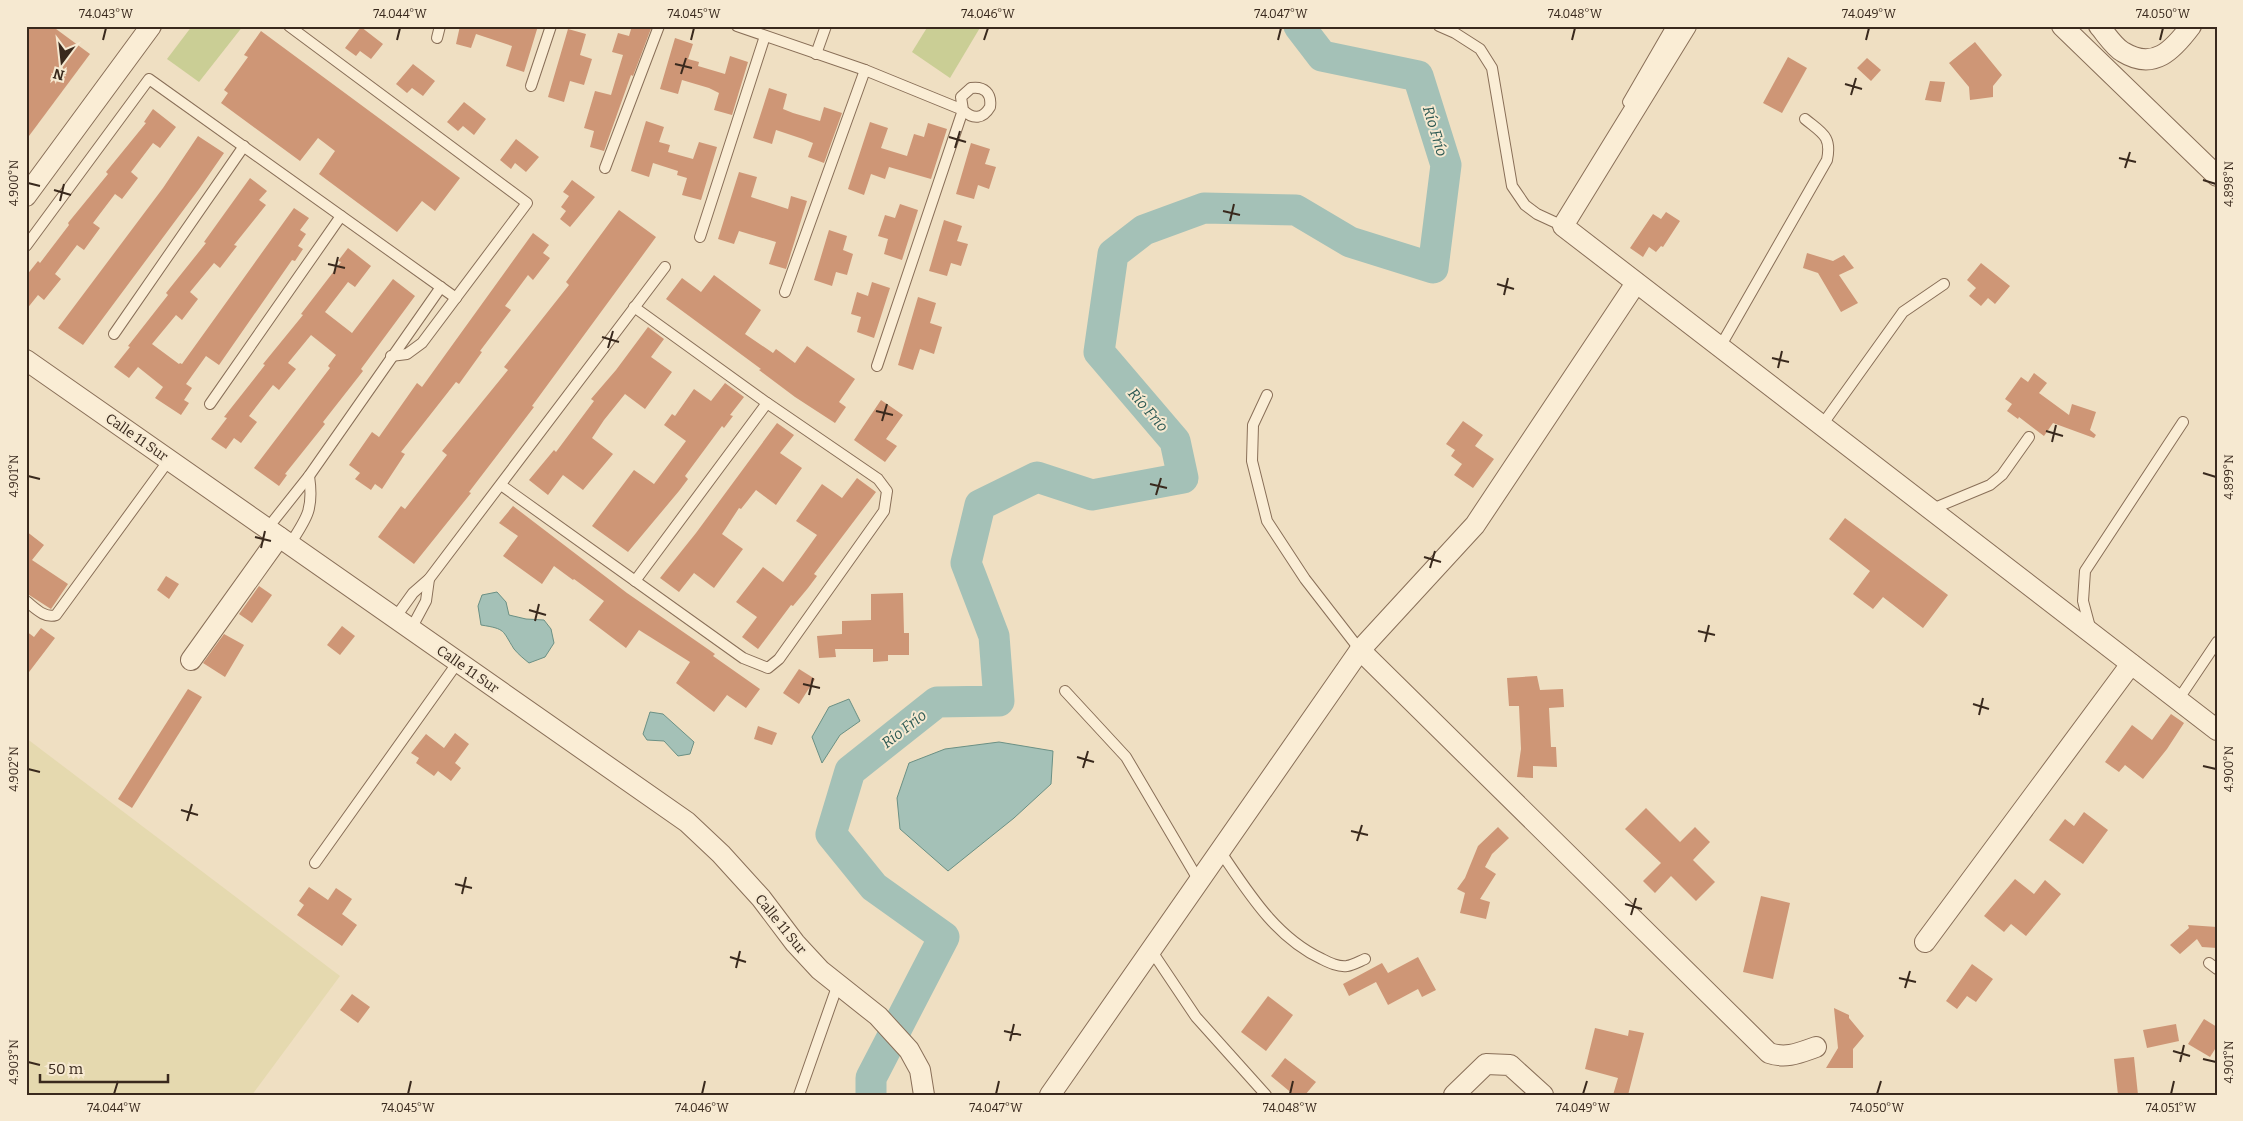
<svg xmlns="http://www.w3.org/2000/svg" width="2243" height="1121" font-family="Bitter,serif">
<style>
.farmland{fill:#e5d9af}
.green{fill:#cace95}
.water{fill:#a4c1b7;stroke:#6b9084}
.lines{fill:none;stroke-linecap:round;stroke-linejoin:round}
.river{stroke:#a4c1b7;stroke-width:31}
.building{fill:#ce9676}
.service-casing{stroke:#896f58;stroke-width:12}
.minor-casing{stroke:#896f58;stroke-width:22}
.service{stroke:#faedd5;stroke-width:10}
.minor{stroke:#faedd5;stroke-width:20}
.ticks{fill:none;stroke:#39291d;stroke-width:2}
.labels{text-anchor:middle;stroke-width:4;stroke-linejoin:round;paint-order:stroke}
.street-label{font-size:14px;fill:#39291d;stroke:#f6e9d1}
.water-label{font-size:15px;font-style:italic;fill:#2c5953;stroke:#f6e9d1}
.neatline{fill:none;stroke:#39291d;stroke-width:2}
.ticks-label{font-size:12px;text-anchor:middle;fill:#39291d}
</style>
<rect width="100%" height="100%" fill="#efdfc2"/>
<path class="farmland" d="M26 738 340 976 252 1095H26Z"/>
<g class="green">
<path d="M192 26H243L199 82 167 59Z"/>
<path d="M928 26H981L950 78 912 52Z"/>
</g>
<g class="water">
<path d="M497 592 506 602 509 615 526 619 544 620 551 629 554 643 545 657 529 663C524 659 518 654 514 649 502 630 506 629 481 625L478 606 482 595Z"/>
<path d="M849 699 860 721 840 735 822 763 812 737 829 707Z"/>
<path d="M650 712 663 714 694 742 690 754 678 756 664 741 647 740 643 734Z"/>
<path d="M999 742 1053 751 1051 784 1014 818 948 871 900 829 897 798 909 763 945 749Z"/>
</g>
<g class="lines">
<path class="river" d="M871 1095V1078L944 937 874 887 831 834 850 771 937 702 999 701 994 636 966 563 980 505 1037 477 1092 495 1183 478 1175 441 1099 352 1113 254 1144 230 1204 208 1296 210 1350 242 1433 268 1446 165 1418 76 1322 56 1299 26"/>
</g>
<g class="building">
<path d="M26 26H52L90 54 26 140Z"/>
<path d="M460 26H538L524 72 506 66 512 46 476 34 471 48 456 44Z"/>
<path d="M632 26H652L633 76 631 75 604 151 590 147 594 131 584 128 595 91 611 95 623 55 612 52 618 33 629 36Z"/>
<path d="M361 27 383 44 371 59 360 51 356 56 345 48Z"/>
<path d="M568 29 586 34 580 55 592 59 584 85 570 81 564 102 548 97Z"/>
<path d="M261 31 460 178 435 211 422 201 397 232 319 174 335 151 318 138 300 161 221 103 228 93 224 90 248 57 244 55Z"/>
<path d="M675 38 693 44 688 59 699 62 698 66 725 74 730 56 748 62 732 115 714 110 719 93 709 88 682 80 678 94 660 89Z"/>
<path d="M1975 42 2002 75 1993 86V97L1970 100 1969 87 1949 63Z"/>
<path d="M1788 57 1807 68 1782 113 1763 103Z"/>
<path d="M1867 58 1881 70 1871 81 1857 68Z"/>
<path d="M413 64 435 81 423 96 412 88 407 93 396 84Z"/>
<path d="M1930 81 1945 82 1941 102 1925 100Z"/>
<path d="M769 88 787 94 783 109 793 113 820 121 824 107 842 113 824 163 808 157 813 143 803 139 776 130 772 144 753 138Z"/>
<path d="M464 102 486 119 474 135 463 126 458 131 447 122Z"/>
<path d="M153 109 176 127 160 148 153 143 131 172 138 178 122 199 115 194 93 223 100 228 84 250 77 245 55 274 61 279 44 300 38 295 26 310V276L38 261 40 263 69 225 68 223 108 174 106 172 146 123 144 122Z"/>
<path d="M646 121 664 127 659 142 670 145 668 152 693 159 699 142 717 147 701 200 682 195 687 178 677 175 678 171 653 163 649 177 631 171Z"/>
<path d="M870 122 888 128 881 148 907 156 914 134 924 137 928 123 947 129 931 179 889 167 885 179 871 174 864 195 848 189Z"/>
<path d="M198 136 224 153 199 189 83 345 58 328 163 188Z"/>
<path d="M516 139 539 157 526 172 515 163 511 169 500 160Z"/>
<path d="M971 143 990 149 985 164 996 167 989 189 978 185 974 199 956 194Z"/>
<path d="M739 172 757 177 751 197 788 209 791 196 807 201 786 269 769 264 776 242 739 231 734 244 718 239Z"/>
<path d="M250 178 267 191 259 200 266 205 234 245 237 246 220 268 214 263 190 292 198 299 182 320 176 315 152 344 179 364 180 363 182 364 294 208 309 218 300 230 306 234 298 246 303 249 295 261 292 260 219 365 206 356 186 384 192 388 184 400 189 403 181 415 155 398 163 387 138 367 129 378 114 367 130 347 128 346 168 295 166 293 206 243 204 242Z"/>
<path d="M572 180 595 197 570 227 560 219 566 211 561 207 569 196 563 192Z"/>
<path d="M900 204 918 210 902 260 884 254 888 239 878 236 885 215 895 218Z"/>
<path d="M619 210 656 237 532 406 534 407 469 492 471 493 414 564 378 537 401 506 405 509 447 455 442 451 508 370 504 367 569 285 566 282Z"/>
<path d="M1666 212 1680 221 1663 247 1661 246 1656 252 1649 247 1643 257 1630 248 1653 214 1661 219Z"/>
<path d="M944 220 962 226 957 241 968 244 961 266 951 263 947 276 929 271Z"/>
<path d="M829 230 847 236 843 250 853 254 847 275 836 272 832 286 814 280Z"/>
<path d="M533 233 549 245 543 253 550 258 533 280 528 275 505 306 511 310 480 351 482 352 459 384 456 382 401 452 405 454 382 489 375 484 371 490 355 479 360 473 349 465 372 432 379 437 417 383 422 387Z"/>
<path d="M348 248 371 266 355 287 348 282 325 312 352 333 393 279 415 296 361 369 363 371 323 422 325 424 285 474 287 475 279 486 254 468 330 368 328 366 336 355 311 335 288 363 296 369 279 390 273 385 249 416 257 422 241 443 234 438 226 449 211 439 227 418 224 417 265 365 263 364 303 315 301 314 341 262 338 261Z"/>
<path d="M1807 253 1833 261 1844 255 1854 268 1839 275 1858 303 1841 312 1818 273 1803 268Z"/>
<path d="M1981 263 2010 286 1995 304 1988 298 1981 306 1969 296 1976 288 1967 280Z"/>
<path d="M714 275 761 310 745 334 773 353 776 349 795 363 807 346 855 379 839 402 846 407 835 423 795 397 759 370 761 369 666 299 682 278 701 292Z"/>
<path d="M872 282 890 288 874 338 857 332 861 317 851 314 857 292 868 296Z"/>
<path d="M918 297 936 303 930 323 942 327 934 354 920 349 913 370 898 365Z"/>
<path d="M648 327 664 339 651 357 672 372 645 409 625 394 604 420 592 438 613 454 583 490 563 475 548 495 529 480 554 450 556 452 594 401 591 399 616 370Z"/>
<path d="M2034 373 2047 383 2039 393 2069 415 2072 404 2096 412 2090 430 2096 435 2094 438 2053 423 2044 436 2019 417 2018 419 2007 411 2012 404 2005 399 2021 377 2028 382Z"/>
<path d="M725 383 744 397 730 415 733 416 724 428 722 426 685 476 688 479 679 491 628 552 592 526 634 470 654 484 686 441 664 425 672 414 675 416 694 389 711 401Z"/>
<path d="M881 400 903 415 886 439 897 446 885 462 854 440Z"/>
<path d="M1463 421 1483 435 1475 446 1494 459 1473 488 1454 475 1462 464 1451 456 1455 450 1446 444Z"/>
<path d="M777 423 794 435 780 453 802 468 776 505 756 490 741 509 739 508 722 534 743 549 714 588 694 573 679 592 660 578 696 533Z"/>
<path d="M857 478 876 492 814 574 817 576 808 588 793 606 791 605 758 649 742 637 757 617 736 602 763 567 783 582 802 556 817 535 796 521 822 484 842 498Z"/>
<path d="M513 506 627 593 715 654 713 656 760 689 746 708 727 695 714 712 676 683 690 662 639 630 626 648 589 620 604 601 574 579 573 580 554 566 542 584 503 556 518 536 499 523Z"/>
<path d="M1845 518 1948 595 1923 628 1883 597 1873 609 1853 594 1870 571 1829 539Z"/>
<path d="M26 531 44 545 32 560 68 584 51 609 26 593Z"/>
<path d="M166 576 179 584 169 599 157 590Z"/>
<path d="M259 586 272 595 252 623 239 614Z"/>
<path d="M903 593 904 633H909V655H888V661L873 662V649H835L836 657 819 658 817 636 842 634V621L871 620V594Z"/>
<path d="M342 626 355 636 340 655 327 645Z"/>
<path d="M41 628 55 638 26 676V631L34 637Z"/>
<path d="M224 634 244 645 225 677 203 663Z"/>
<path d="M799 669 815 679 799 704 783 693Z"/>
<path d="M1537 676 1540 690 1563 689 1564 707 1549 708 1551 747H1556L1557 767 1533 766V778L1517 777 1521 749 1519 706H1509L1507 678Z"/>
<path d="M188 689 202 697 132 808 118 799Z"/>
<path d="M2171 714 2184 723 2167 749 2143 779 2125 765 2119 772 2105 762 2132 725 2152 740Z"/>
<path d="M758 726 777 733 772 745 754 739Z"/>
<path d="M455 733 469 744 455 763 461 768 451 781 438 771 434 776 416 763 419 758 411 753 426 734 444 748Z"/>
<path d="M1646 808 1680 842 1695 827 1710 842 1693 860 1715 882 1696 901 1671 876 1655 893 1643 881 1661 863 1625 829Z"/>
<path d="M2084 812 2108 830 2083 864 2049 840 2065 819 2074 826Z"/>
<path d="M1498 827 1509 838 1492 854 1485 867 1496 874 1480 899 1490 902 1486 919 1460 913 1465 893 1457 889 1465 878 1478 846Z"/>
<path d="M2015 879 2034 894 2045 880 2061 894 2026 936 2011 924 2004 932 1984 916Z"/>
<path d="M309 887 328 900 336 888 352 899 342 914 357 925 342 946 297 915 304 905 299 901Z"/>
<path d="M1761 896 1790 903 1773 979 1743 972Z"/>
<path d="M2188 925 2217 927V948L2202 947 2197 939 2180 954 2170 945 2189 928Z"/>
<path d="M1418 957 1436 990 1422 997 1418 989 1388 1005 1376 982 1349 996 1343 984 1382 963 1388 973Z"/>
<path d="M1972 964 1993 979 1976 1002 1967 996 1957 1009 1946 1001Z"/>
<path d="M352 994 370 1007 358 1023 340 1010Z"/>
<path d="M1268 996 1293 1015 1266 1051 1241 1032Z"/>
<path d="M1834 1008 1849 1015V1018L1864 1036 1853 1049V1068H1826L1838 1048Z"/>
<path d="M2204 1019 2217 1027V1046L2210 1057 2188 1044Z"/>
<path d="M2176 1024 2179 1041 2147 1048 2143 1030Z"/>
<path d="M1595 1028 1628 1036 1629 1030 1644 1033 1628 1095H1613L1618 1078 1585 1069Z"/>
<path d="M2134 1057 2138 1095H2118L2114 1059Z"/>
<path d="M1285 1058 1316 1082 1305 1095H1294L1271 1076Z"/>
</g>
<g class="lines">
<g class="service-casing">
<g id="service">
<path d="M289 26 527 203 422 343 407 354 391 356"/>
<path d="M737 26 865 70 963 110C973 120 983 119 990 107 992 93 984 86 971 88L961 97 963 110 877 366"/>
<path d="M1439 26 1455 33 1480 49 1492 68 1512 186 1525 205 1537 214 1563 226"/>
<path d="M437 38 440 26"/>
<path d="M816 54 826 26"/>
<path d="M531 86 551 26"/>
<path d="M1628 102 1672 26"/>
<path d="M605 168 659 26"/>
<path d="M700 237 765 36"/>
<path d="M26 246 149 79 456 298"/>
<path d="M785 292 865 70"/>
<path d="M114 334 244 146"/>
<path d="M1720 347 1827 160C1832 136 1822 133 1805 119"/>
<path d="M1267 395 1253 425 1252 461 1267 521 1305 579 1360 650"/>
<path d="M210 404 341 216"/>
<path d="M1822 425 1903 312 1944 284"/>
<path d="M501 485 743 658 768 668 779 659 884 511 887 491 878 479 767 403 634 307"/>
<path d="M1932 509 1990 485 2002 475 2029 437"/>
<path d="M267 529 309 476 441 287"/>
<path d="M290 544C307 518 314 509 309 476"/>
<path d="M635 581 767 403"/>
<path d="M26 601C35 608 45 619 56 615L169 460"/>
<path d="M395 618 413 593 429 579 665 267"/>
<path d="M411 629 426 601 429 579"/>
<path d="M2091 631 2083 601 2085 571 2183 422"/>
<path d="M1065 691 1126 757 1199 881"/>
<path d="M2178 700 2217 642"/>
<path d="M1220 851C1248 892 1275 937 1322 959 1330 963 1338 967 1347 966 1353 965 1360 961 1365 959"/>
<path d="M315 863 458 662"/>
<path d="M1151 950 1196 1017 1266 1095"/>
<path d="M2209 963 2217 969"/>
<path d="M799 1095 838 984"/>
</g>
</g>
<g class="minor-casing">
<g id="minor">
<path d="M1686 26 1563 226 2217 730"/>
<path d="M2062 26 2217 176"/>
<path d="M2099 26C2106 34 2114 47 2123 52 2154 71 2173 50 2191 26"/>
<path d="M26 196 151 26"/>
<path d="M1636 283 1475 525 1360 650 1769 1053C1786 1059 1799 1053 1816 1047"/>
<path d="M26 360 687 822 721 854 761 898 795 943 820 970 878 1016 909 1050 920 1070 924 1095"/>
<path d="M191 660 279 537"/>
<path d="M1925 942 2131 664"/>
<path d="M1050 1095 1360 650"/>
<path d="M1454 1095 1486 1064 1510 1065 1543 1095"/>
</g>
</g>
<use href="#service" class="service"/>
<use href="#minor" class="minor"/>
</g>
<path class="ticks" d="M103 40 106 28M397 40 400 28M691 40 694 28M984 40 988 28M1278 40 1281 28M1572 40 1575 28M1866 40 1869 28M2160 40 2163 28M675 64 692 68M681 74 686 58M1845 84 1862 89M1851 95 1856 78M949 137 966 142M955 148 960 131M2119 158 2136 162M2125 168 2130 152M2203 180 2216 184M28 183 40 186M54 190 71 195M60 201 64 184M1223 211 1240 215M1230 221 1234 204M328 264 345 268M334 274 338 257M1497 284 1514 289M1504 295 1508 278M602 337 619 342M608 348 613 331M1772 358 1789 362M1778 368 1782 351M876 411 893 415M882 421 887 404M2046 431 2063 436M2052 442 2056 425M2203 473 2216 477M28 476 40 479M1150 484 1167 488M1156 495 1161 478M255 537 271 541M261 548 265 531M1424 557 1441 562M1430 568 1435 551M529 610 546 615M535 621 539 604M1698 631 1715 635M1705 642 1709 625M803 684 820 688M809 695 813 678M1973 704 1989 709M1979 715 1983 698M1077 757 1094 762M2203 766 2216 769M1083 768 1088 751M28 769 40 772M181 810 198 815M187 821 192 804M1351 831 1368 835M1357 841 1362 825M455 884 472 888M462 894 466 877M1625 904 1642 909M1631 915 1636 898M730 957 746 962M736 968 740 951M1899 978 1916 982M1905 988 1910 971M1004 1031 1021 1035M1010 1041 1014 1024M2173 1051 2190 1056M2203 1059 2216 1062M28 1062 40 1065M2180 1062 2184 1045M114 1094 118 1081M408 1094 411 1081M702 1094 705 1081M996 1094 999 1081M1290 1094 1293 1081M1583 1094 1587 1081M1877 1094 1881 1081M2171 1094 2174 1081"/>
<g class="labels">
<g class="street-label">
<text transform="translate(137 437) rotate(35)" y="5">Calle 11 Sur</text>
<text transform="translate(468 669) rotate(35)" y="5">Calle 11 Sur</text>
<text transform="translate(781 924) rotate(51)" y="5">Calle 11 Sur</text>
</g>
<g class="water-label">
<text transform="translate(1435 131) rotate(73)" y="5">Río Frío</text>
<text transform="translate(1148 410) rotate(49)" y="5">Río Frío</text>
<text transform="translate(904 729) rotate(-38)" y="5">Río Frío</text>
</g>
</g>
<rect width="2243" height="1121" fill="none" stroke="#f6e9d1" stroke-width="55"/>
<g transform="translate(62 62) rotate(195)" stroke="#f6e9d1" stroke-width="4" paint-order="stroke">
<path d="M0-4L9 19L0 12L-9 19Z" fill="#39291d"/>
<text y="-8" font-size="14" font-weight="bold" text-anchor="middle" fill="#39291d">N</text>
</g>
<path d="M40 1074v8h128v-8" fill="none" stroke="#39291d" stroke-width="2.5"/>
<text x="48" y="1074" font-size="15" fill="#39291d" stroke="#f6e9d1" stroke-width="4" paint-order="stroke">50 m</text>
<rect x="28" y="28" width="2188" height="1066" class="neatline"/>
<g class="ticks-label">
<text x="106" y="18">74.043°W</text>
<text x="400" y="18">74.044°W</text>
<text x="694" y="18">74.045°W</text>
<text x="988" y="18">74.046°W</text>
<text x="1281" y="18">74.047°W</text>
<text x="1575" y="18">74.048°W</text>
<text x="1869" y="18">74.049°W</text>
<text x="2163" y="18">74.050°W</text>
<text transform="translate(14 183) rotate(-90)" y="4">4.900°N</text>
<text transform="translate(2229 184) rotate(-90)" y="4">4.898°N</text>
<text transform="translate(14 476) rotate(-90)" y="4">4.901°N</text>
<text transform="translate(2229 477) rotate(-90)" y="4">4.899°N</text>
<text transform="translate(14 769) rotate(-90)" y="4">4.902°N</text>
<text transform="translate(2229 769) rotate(-90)" y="4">4.900°N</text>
<text transform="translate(14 1062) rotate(-90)" y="4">4.903°N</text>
<text transform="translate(2229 1062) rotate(-90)" y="4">4.901°N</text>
<text x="114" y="1112">74.044°W</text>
<text x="408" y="1112">74.045°W</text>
<text x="702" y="1112">74.046°W</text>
<text x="996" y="1112">74.047°W</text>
<text x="1290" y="1112">74.048°W</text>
<text x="1583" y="1112">74.049°W</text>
<text x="1877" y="1112">74.050°W</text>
<text x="2171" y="1112">74.051°W</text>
</g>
</svg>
